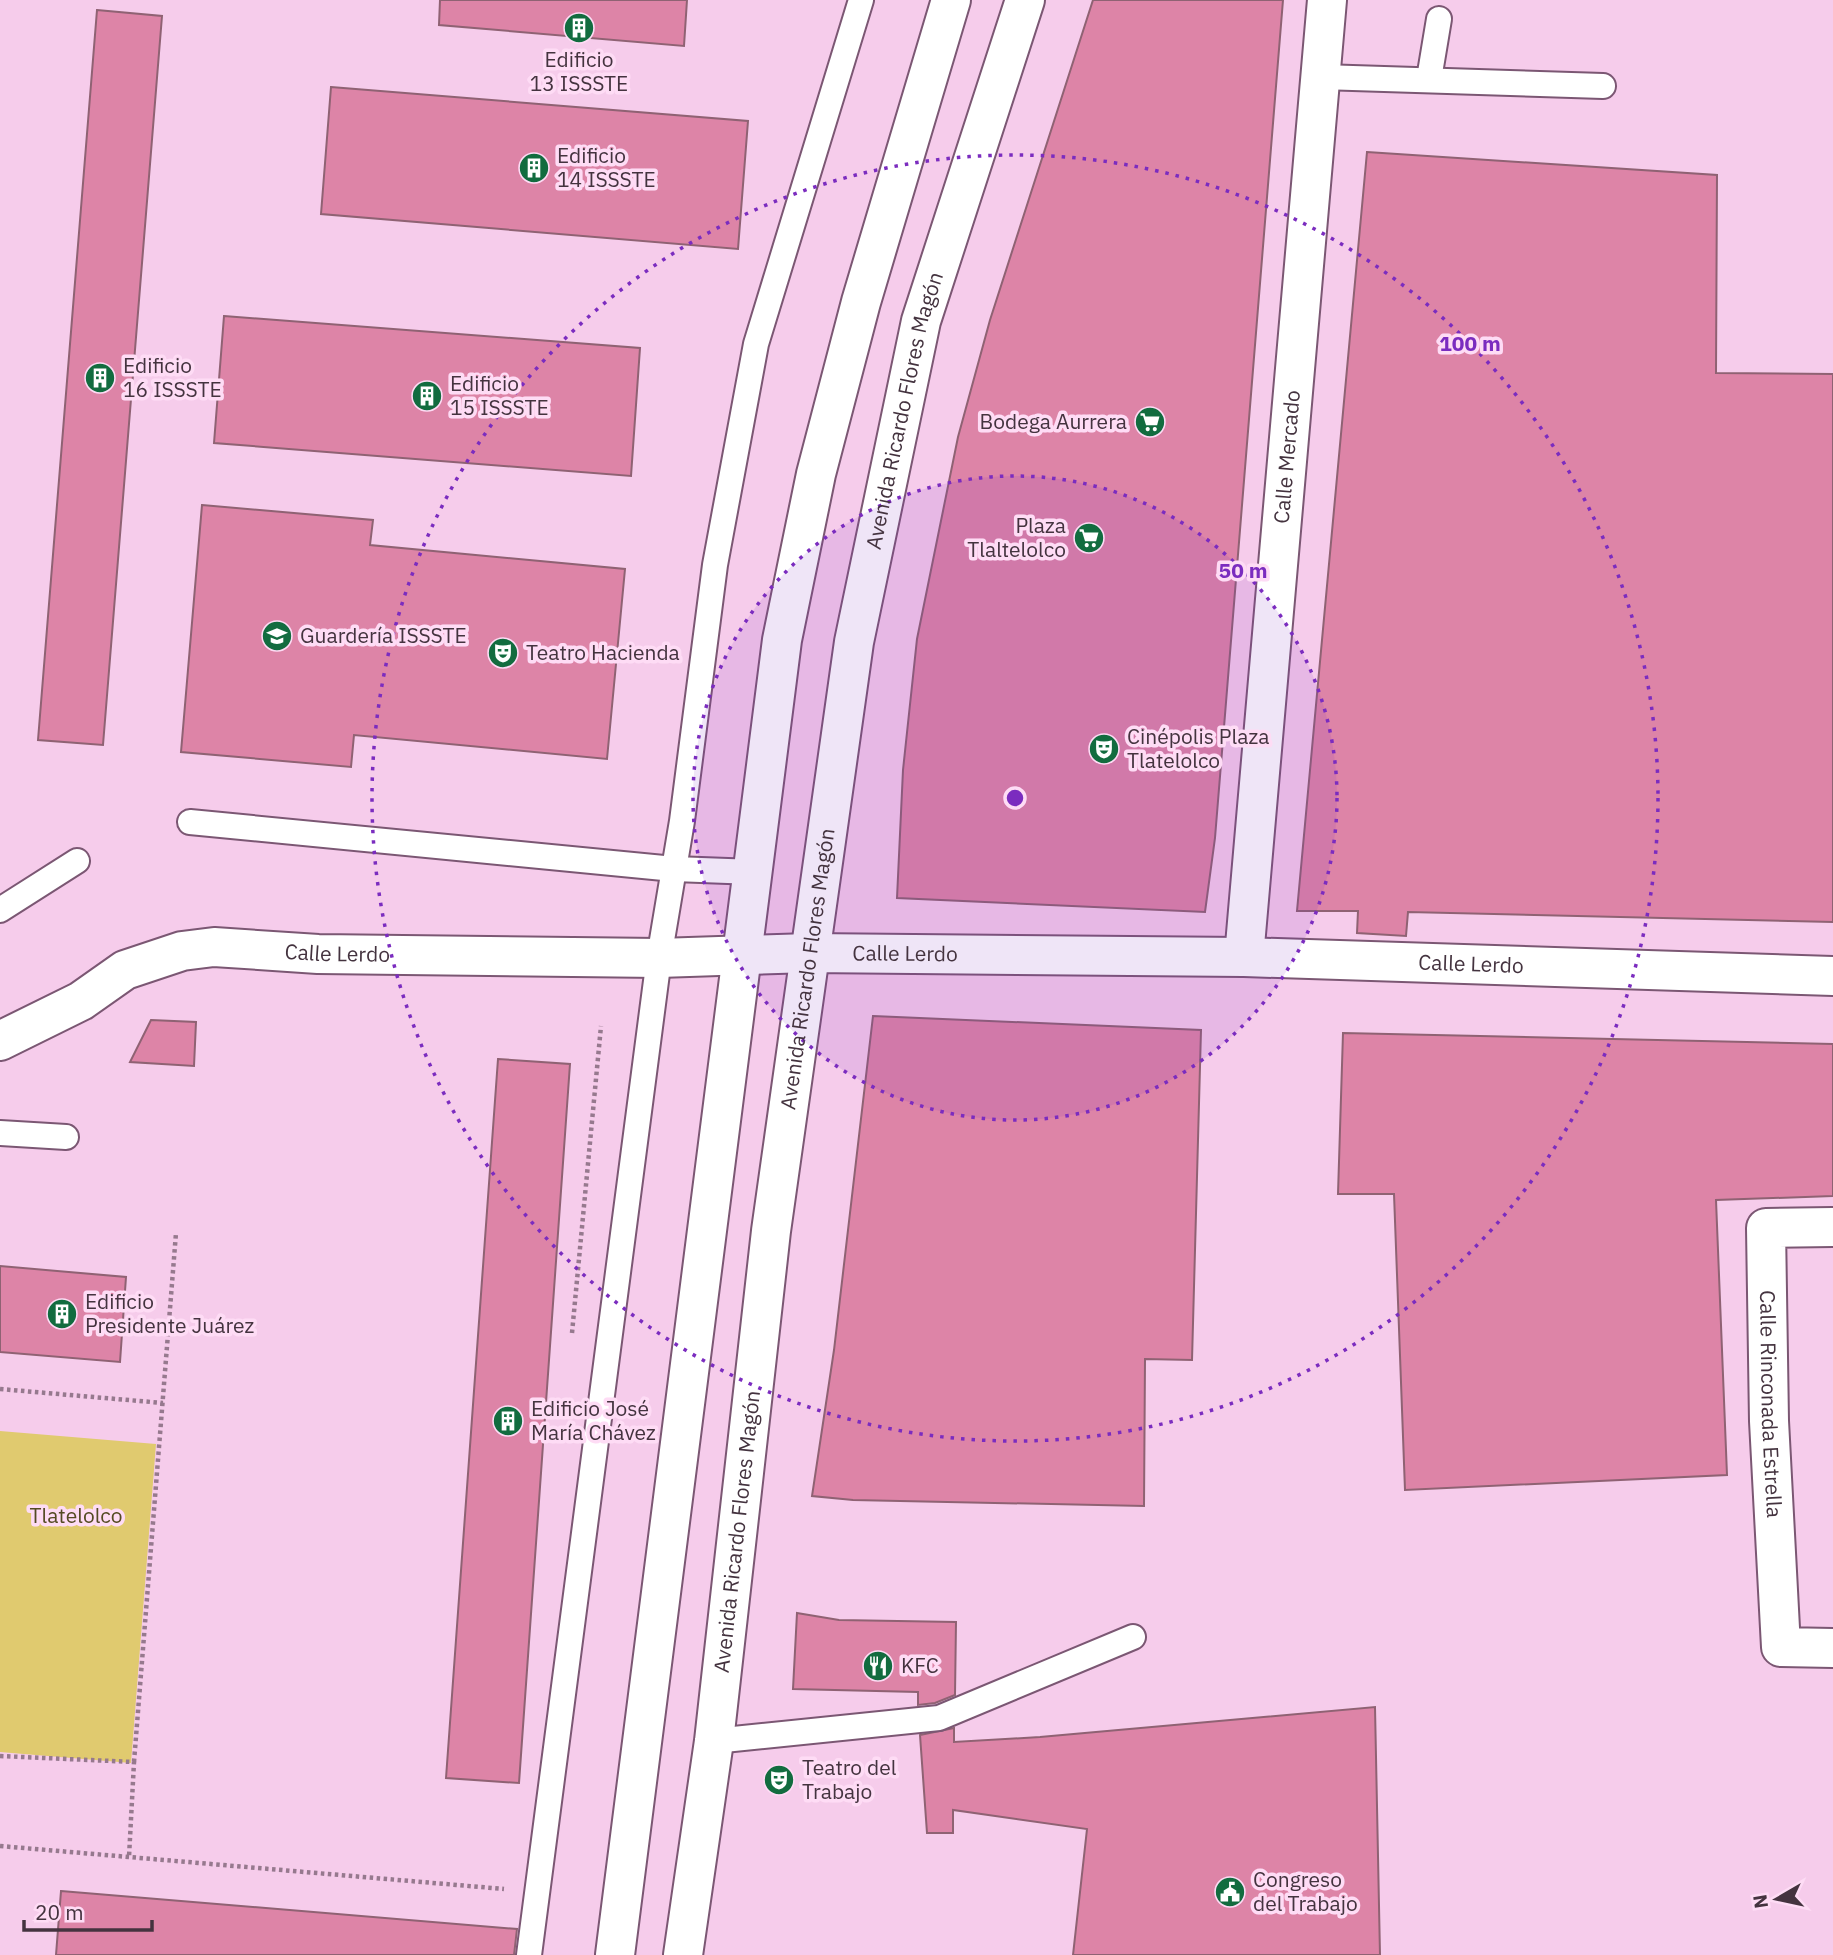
<svg xmlns="http://www.w3.org/2000/svg" width="1833" height="1955" font-family="'IBM Plex Sans',sans-serif">
<style>
.green{fill:#e0ca6f}
.building{fill:#dd84a7;stroke:#8f6273;stroke-width:2}
.lines{fill:none;stroke-linecap:round;stroke-linejoin:round}
.service-casing{stroke:#7b5773;stroke-width:28}
.minor-casing{stroke:#7b5773;stroke-width:42}
.tertiary-casing{stroke:#7b5773;stroke-width:42}
.secondary-casing{stroke:#7b5773;stroke-width:42}
.path{stroke:#96798e;stroke-width:4.5;stroke-dasharray:3.5 3.5;stroke-linecap:butt}
.service{stroke:#fff;stroke-width:24}
.minor{stroke:#fff;stroke-width:38}
.tertiary{stroke:#fff;stroke-width:38}
.secondary{stroke:#fff;stroke-width:38}
.ring{fill:none;stroke:#7b2cbf;stroke-width:3.5;stroke-dasharray:3.5 7}
.labels{text-anchor:middle;stroke-width:7;stroke-linejoin:round;paint-order:stroke}
.poi-label{font-size:21px;fill:#44333f;stroke:#fedcf5;text-anchor:start}
.street-label{font-size:21px;fill:#44333f;stroke:#fedcf5}
.park-label{font-size:21px;fill:#544a23;stroke:#fedcf5}
.centre{fill:#7b2cbf;stroke:#fedcf5;stroke-width:3.5}
.ring-label{font-size:21px;text-anchor:middle;font-weight:bold;fill:#7b2cbf;stroke:#fedcf5;stroke-width:7;stroke-linejoin:round;paint-order:stroke}
</style>
<rect width="100%" height="100%" fill="#f6cceb"/>
<path class="green" d="M0 1431 156 1444 131 1763 0 1752Z"/>
<g class="building">
<path d="M440 0H687L684 46 439 25Z"/>
<path d="M1093 0H1283L1215 838 1205 912 897 898 903 770 917 639 958 437 990 320Z"/>
<path d="M97 10 162 16 103 745 38 740Z"/>
<path d="M331 87 748 121 738 249 321 214Z"/>
<path d="M1367 152 1717 175 1716 373 1833 374V922L1408 912 1406 936 1357 933 1358 911H1297Z"/>
<path d="M224 316 640 348 631 476 214 443Z"/>
<path d="M202 505 373 520 370 545 625 569 607 759 354 735 351 767 181 752Z"/>
<path d="M873 1016 1201 1030 1192 1360 1145 1359 1144 1506 853 1500 812 1496 834 1350Z"/>
<path d="M151 1020 196 1022 194 1066 130 1062Z"/>
<path d="M1343 1033 1833 1044V1196L1716 1200 1727 1475 1405 1490 1394 1194H1338Z"/>
<path d="M498 1059 570 1064 519 1783 446 1778Z"/>
<path d="M0 1266 126 1277 120 1362 0 1352Z"/>
<path d="M797 1613 839 1620 956 1622 955 1695 935 1703 918 1705V1692L793 1689Z"/>
<path d="M1375 1707 1380 1955H1073L1087 1829 953 1810V1833H927L920 1735 954 1728V1742L1040 1737Z"/>
<path d="M61 1891 517 1929 514 1955H56Z"/>
</g>
<g class="lines">
<g class="service-casing">
<g id="service">
<path d="M1321 77 1603 86"/>
<path d="M1429 79 1439 19"/>
<path d="M190 822 674 869 755 872"/>
<path d="M0 910 77 861"/>
<path d="M0 1133 66 1137"/>
<path d="M714 1741 939 1718 1133 1637"/>
<path d="M529 1955 659 958 682 821 715 565 756 344 861 0"/>
</g>
</g>
<g class="minor-casing">
<g id="minor">
<path id="s1" d="M1244 957 1327 0"/>
<path id="s2" d="M1833 1227 1766 1228 1769 1421 1781 1647 1833 1648"/>
</g>
</g>
<g class="tertiary-casing">
<g id="tertiary">
<path id="s3" d="M0 1041 81 1001 125 970 182 951 214 947 318 954 659 958 809 953 1244 957 1833 976"/>
</g>
</g>
<g class="secondary-casing">
<g id="secondary">
<path d="M615 1955 782 640 816 474 861 302 951 0"/>
<path id="s4" d="M683 1955 714 1741 771 1231 854 642 921 321 1025 0"/>
</g>
</g>
<g class="path">
<path d="M572 1333 601 1026"/>
<path d="M0 1389 163 1403"/>
<path d="M0 1756 134 1762 129 1857"/>
<path d="M134 1762 176 1233"/>
<path d="M0 1846 504 1889"/>
</g>
<use href="#service" class="service"/>
<use href="#minor" class="minor"/>
<use href="#tertiary" class="tertiary"/>
<use href="#secondary" class="secondary"/>
</g>
<circle cx="1015" cy="798" r="322" fill="#7b2cbf" fill-opacity=".12"/>
<g class="ring">
<circle cx="1015" cy="798" r="322"/>
<circle cx="1015" cy="798" r="643"/>
</g>
<defs>
<g id="building-disc" transform="scale(1.575)"><circle r="9.5" fill="#126c3f" stroke="#fedcf5"/><path d="M-4-6H4V6H1V3H-1V6H-4ZM-2.5-4.3h1.7v1.8h-1.7ZM.8-4.3h1.7v1.8H.8ZM-2.5-1h1.7V.8h-1.7ZM.8-1h1.7V.8H.8Z" fill="#fff"/></g>
<g id="supermarket-disc" transform="scale(1.575)"><circle r="9.5" fill="#126c3f" stroke="#fedcf5"/><path d="M-6-5.5h2.5l.6 2H6L4.5 2H-2.5L-4.4-4H-6ZM-1.5 3.2a1.3 1.3 0 1 0 .1 0ZM3 3.2a1.3 1.3 0 1 0 .1 0Z" fill="#fff"/></g>
<g id="school-disc" transform="scale(1.575)"><circle r="9.5" fill="#126c3f" stroke="#fedcf5"/><path d="M0-5L7-2L0 1L-7-2ZM-4 1L0 2.5L4 1V4Q0 6-4 4Z" fill="#fff"/></g>
<g id="theatre-disc" transform="scale(1.575)"><circle r="9.5" fill="#126c3f" stroke="#fedcf5"/><path d="M-5-5.5Q0-4 5-5.5V0Q5 5 0 6Q-5 5-5 0ZM-3.3-2.5H-1v1.5H-3.3ZM1-2.5H3.3v1.5H1ZM-2.8 1Q0 5.5 2.8 1Z" fill="#fff"/></g>
<g id="restaurant-disc" transform="scale(1.575)"><circle r="9.5" fill="#126c3f" stroke="#fedcf5"/><path d="M-5-6h1v4h1v-4h1v4h1v-4h1v5L-1.5 .5V6h-2V.5L-5-1ZM5-6V6H3V1.5H1.5Q1.5-4 5-6Z" fill="#fff"/></g>
<g id="civic-disc" transform="scale(1.575)"><circle r="9.5" fill="#126c3f" stroke="#fedcf5"/><path d="M-.6-6.5H3V-4.5H.6V-3L4-1V1h2V6H-6V1h2V-1L-.6-3ZM-1.2 2.5V6h2.4V2.5Z" fill="#fff"/></g>
</defs>
<g fill-rule="evenodd">
<use href="#building-disc" x="579" y="28"/>
<use href="#building-disc" x="534" y="168"/>
<use href="#building-disc" x="100" y="378"/>
<use href="#building-disc" x="427" y="396"/>
<use href="#supermarket-disc" x="1150" y="422"/>
<use href="#supermarket-disc" x="1089" y="538"/>
<use href="#school-disc" x="277" y="636"/>
<use href="#theatre-disc" x="503" y="653"/>
<use href="#theatre-disc" x="1104" y="749"/>
<use href="#building-disc" x="62" y="1314"/>
<use href="#building-disc" x="508" y="1421"/>
<use href="#restaurant-disc" x="878" y="1666"/>
<use href="#theatre-disc" x="779" y="1780"/>
<use href="#civic-disc" x="1230" y="1892"/>
</g>
<g class="labels">
<g class="poi-label">
<text x="579" y="67" text-anchor="middle">Edificio<tspan x="579" dy="24">13 ISSSTE</tspan></text>
<text x="557" y="163">Edificio<tspan x="557" dy="24">14 ISSSTE</tspan></text>
<text x="123" y="373">Edificio<tspan x="123" dy="24">16 ISSSTE</tspan></text>
<text x="450" y="391">Edificio<tspan x="450" dy="24">15 ISSSTE</tspan></text>
<text x="1127" y="429" text-anchor="end">Bodega Aurrera</text>
<text x="1066" y="533" text-anchor="end">Plaza<tspan x="1066" dy="24">Tlaltelolco</tspan></text>
<text x="300" y="643">Guardería ISSSTE</text>
<text x="526" y="660">Teatro Hacienda</text>
<text x="1127" y="744">Cinépolis Plaza<tspan x="1127" dy="24">Tlatelolco</tspan></text>
<text x="85" y="1309">Edificio<tspan x="85" dy="24">Presidente Juárez</tspan></text>
<text x="531" y="1416">Edificio José<tspan x="531" dy="24">María Chávez</tspan></text>
<text x="901" y="1673">KFC</text>
<text x="802" y="1775">Teatro del<tspan x="802" dy="24">Trabajo</tspan></text>
<text x="1253" y="1887">Congreso<tspan x="1253" dy="24">del Trabajo</tspan></text>
</g>
<g class="street-label">
<text dy="7" stroke="none"><textPath href="#s4" startOffset="1561">Avenida Ricardo Flores Magón</textPath></text>
<text dy="7" stroke="none"><textPath href="#s1" startOffset="502">Calle Mercado</textPath></text>
<text dy="7" stroke="none"><textPath href="#s3" startOffset="360">Calle Lerdo</textPath></text>
<text dy="7" stroke="none"><textPath href="#s3" startOffset="928">Calle Lerdo</textPath></text>
<text dy="7" stroke="none"><textPath href="#s3" startOffset="1494">Calle Lerdo</textPath></text>
<text dy="7" stroke="none"><textPath href="#s4" startOffset="994">Avenida Ricardo Flores Magón</textPath></text>
<text dy="7" stroke="none"><textPath href="#s2" startOffset="243">Calle Rinconada Estrella</textPath></text>
<text dy="7" stroke="none"><textPath href="#s4" startOffset="427">Avenida Ricardo Flores Magón</textPath></text>
</g>
<g class="park-label">
<text x="76" y="1523">Tlatelolco</text>
</g>
</g>
<circle cx="1015" cy="798" r="10" class="centre"/>
<g class="ring-label">
<text x="1470" y="351">100 m</text>
<text x="1243" y="578">50 m</text>
</g>
<g transform="translate(1777 1899) rotate(261)" stroke="#fedcf5" stroke-width="5" paint-order="stroke">
<path d="M0-5L12 26L0 18L-12 26Z" fill="#44333f"/>
<text y="-10" font-size="19" font-weight="bold" text-anchor="middle" fill="#44333f">N</text>
</g>
<path d="M24 1920v10h128v-10" fill="none" stroke="#44333f" stroke-width="3.5"/>
<text x="35" y="1920" font-size="21" fill="#44333f" stroke="#fedcf5" stroke-width="5" paint-order="stroke">20 m</text>
</svg>
